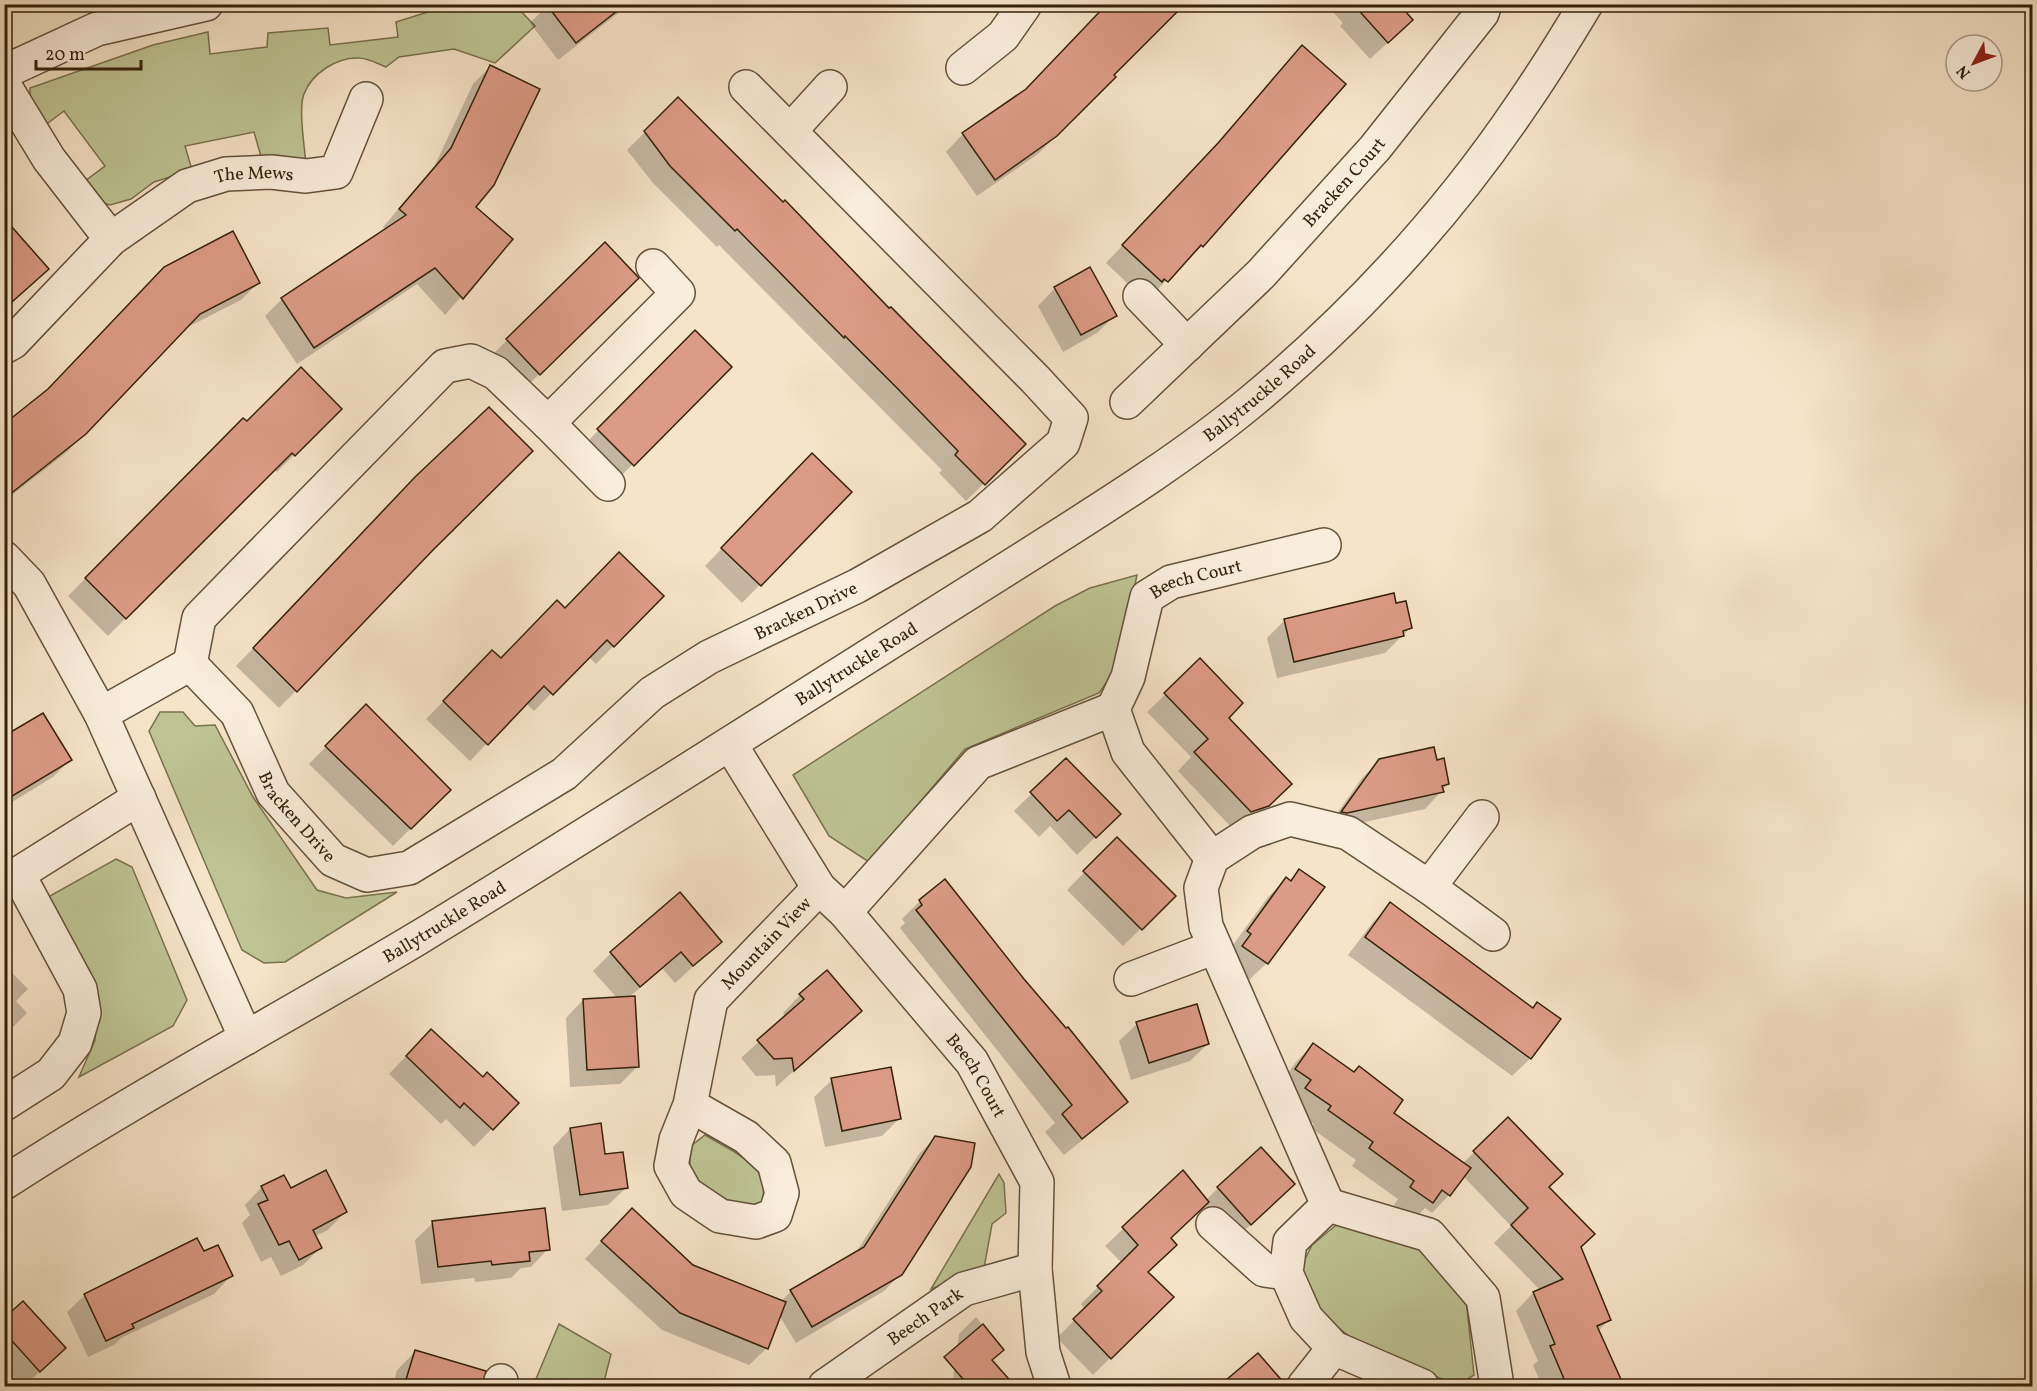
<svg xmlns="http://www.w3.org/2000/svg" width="2037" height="1391" font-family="Vollkorn,serif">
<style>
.green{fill:#bec494;stroke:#79724e;stroke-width:1.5}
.shadow{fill:#0003}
.building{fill:#dc9b86;stroke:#342109;stroke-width:1.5}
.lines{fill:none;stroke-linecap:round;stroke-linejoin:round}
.minor-casing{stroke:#645239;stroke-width:36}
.tertiary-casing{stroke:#645239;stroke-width:36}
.minor{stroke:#f9eddb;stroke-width:33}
.tertiary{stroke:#f9eddb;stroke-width:33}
.labels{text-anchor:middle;stroke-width:4.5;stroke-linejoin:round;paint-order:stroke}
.street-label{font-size:18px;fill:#342109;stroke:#f9eddb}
</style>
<rect width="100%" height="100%" fill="#f6e4c8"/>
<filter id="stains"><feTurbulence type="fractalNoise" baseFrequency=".00333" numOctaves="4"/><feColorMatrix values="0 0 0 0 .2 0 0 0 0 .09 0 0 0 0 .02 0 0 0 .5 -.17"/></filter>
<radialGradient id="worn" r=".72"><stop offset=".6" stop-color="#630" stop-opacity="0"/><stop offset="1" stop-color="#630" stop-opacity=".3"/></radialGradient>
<g class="green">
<path d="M453 4 515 5 535 26 495 63 454 49 399 57 386 67C378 64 368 58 359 58 337 57 312 73 304 94 298 108 305 149 306 165L262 160 254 132 185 146 192 170 154 182 131 199 110 205 93 200 81 184 105 166 64 111 44 126 30 108V88L153 45 208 32 210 54 267 47 268 33 328 28 330 45 398 37 396 22Z"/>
<path d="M1137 575 1118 666 1099 693 965 749 869 862 829 836 793 775 1055 606 1090 588Z"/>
<path d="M160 712H183L195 726 215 725 253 797 317 890 346 898 397 892 285 962 264 963 242 950 149 731Z"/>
<path d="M116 859 132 867 187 1000 173 1026 79 1077 95 1040 98 998 48 897Z"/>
<path d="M705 1135 733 1151 765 1173 762 1209C724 1208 713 1203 689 1174L691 1146Z"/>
<path d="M999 1174 1004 1183 1006 1213 992 1224 984 1268 931 1289Z"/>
<path d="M1341 1221 1424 1250 1466 1299 1474 1375 1458 1385 1366 1350 1312 1306 1300 1269 1312 1245Z"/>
<path d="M559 1324 611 1354 603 1386H533Z"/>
</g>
<g class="shadow">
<path d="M549 4H630L558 60 530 23Z"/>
<path d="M1326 4H1413L1404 13 1394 37 1370 59 1340 26 1343 23Z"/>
<path d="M1302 47 1202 246 1185 263 1183 262 1149 299H1144L1106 263 1202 161 1285 64Z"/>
<path d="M490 67 474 207 511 240 445 315 417 284 297 364 265 316 282 299 386 230 383 227 434 167 473 84Z"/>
<path d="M1112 75 1114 77 1038 154 977 196 946 152 963 134Z"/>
<path d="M678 99 1024 444 966 501 939 473 942 470 719 245 717 247 653 183 627 150Z"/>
<path d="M605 244 637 278 522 391 489 358Z"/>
<path d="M258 283 241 300 182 330 67 452 4 501V426L45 393Z"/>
<path d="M1055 288 1115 315 1097 333 1063 352 1038 306Z"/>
<path d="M695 333 730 367 615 482 581 448Z"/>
<path d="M340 409 277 472 273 469 108 636 68 596 243 420 247 423Z"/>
<path d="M531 451 279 708 236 666 398 497Z"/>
<path d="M795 473 850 492 742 603 705 566Z"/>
<path d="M662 596 596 664 588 656 534 711 526 703 470 761 426 719 492 652 501 660 565 609Z"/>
<path d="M1395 605 1410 628 1385 653 1277 678 1267 638 1285 620Z"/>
<path d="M1200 661 1227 718 1290 784 1250 823 1233 829 1178 771 1191 757 1147 712Z"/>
<path d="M366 706 449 790 393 846 309 764Z"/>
<path d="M4 738 70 760 53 777 4 807Z"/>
<path d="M1066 760 1119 814 1077 855 1050 826 1039 837 1014 811Z"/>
<path d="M1380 760 1436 762 1448 784 1425 809 1328 830H1325L1362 778Z"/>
<path d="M1117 839 1174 896 1123 946 1067 890Z"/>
<path d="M1300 871 1267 963 1249 980 1226 964 1230 949 1268 897 1286 879 1289 881Z"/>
<path d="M945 881 1022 980 1126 1102 1108 1119 1064 1155 1045 1132 1055 1123 900 928 905 923 902 919 920 901Z"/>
<path d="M680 895 720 942 675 983 663 969 629 997 637 1067 620 1084 570 1087 566 1018 583 1000 617 998 593 971 611 953Z"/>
<path d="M1391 904 1532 1009 1537 1004 1559 1020 1530 1059 1512 1076 1348 955 1373 922Z"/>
<path d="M4 965 28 989 16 1001 27 1013 4 1036Z"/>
<path d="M800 995 860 1011 776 1087 775 1075 756 1076 741 1058 786 1017 783 1013Z"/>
<path d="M1137 1024 1208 1044 1190 1061 1131 1080 1119 1041Z"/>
<path d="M1313 1045 1392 1113 1463 1163 1508 1120 1547 1187 1579 1247 1610 1319 1598 1331 1620 1382 1626 1380 1628 1386H1542L1533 1365 1538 1361 1516 1311 1533 1293 1540 1290 1494 1243 1511 1226 1463 1176 1449 1195 1432 1213 1425 1208 1414 1219 1394 1205 1398 1199 1352 1166 1356 1160 1311 1128 1314 1124 1289 1106 1278 1087 1296 1062Z"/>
<path d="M414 1048 483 1079 517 1103 474 1147 446 1119 441 1124 389 1074Z"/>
<path d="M832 1080 899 1119 882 1136 825 1147 814 1097Z"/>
<path d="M570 1129 626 1188 608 1205 562 1211 553 1147Z"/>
<path d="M936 1137 901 1274 884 1291 796 1343 779 1315 767 1348 749 1365 662 1330 585 1259 615 1227 693 1266 781 1301 791 1291 855 1254 919 1154Z"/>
<path d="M1183 1172 1206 1200 1218 1188 1275 1202 1233 1241 1202 1207 1170 1238 1147 1272 1172 1297 1093 1375 1057 1338 1085 1309 1081 1304 1122 1263 1105 1246Z"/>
<path d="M262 1187 345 1212 328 1230 315 1236 320 1248 303 1265 281 1276 271 1257 261 1262 242 1223 250 1215 245 1205Z"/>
<path d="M433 1223 548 1249 531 1267 521 1268 511 1278 475 1282 474 1278 421 1284 415 1240Z"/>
<path d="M203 1253 231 1276 214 1294 121 1338 114 1345 88 1357 67 1312 85 1295Z"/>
<path d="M976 1317 1002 1350 991 1361 1004 1376 1003 1386H952L959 1334Z"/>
<path d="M4 1320 46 1366 24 1386H20L4 1369Z"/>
<path d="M415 1352 462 1365 456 1386H393L397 1370Z"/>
<path d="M1257 1355 1284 1386H1221Z"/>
</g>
<g class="building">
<path d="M546 4H626L576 43Z"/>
<path d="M1107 4H1185L1114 75 1116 77 1057 136 995 180 962 133 1026 89Z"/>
<path d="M1353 4H1399L1413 20 1388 43Z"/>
<path d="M1302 45 1346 84 1203 247 1201 245 1168 282 1164 279 1162 282 1122 245 1219 142Z"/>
<path d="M490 65 540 89 494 185 476 207 513 239 463 299 435 268 314 348 281 298 406 215 399 209 451 148Z"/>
<path d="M678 97 783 202 785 200 889 308 891 307 1026 444 985 485 955 455 958 451 897 388 845 336 844 338 737 229 735 231 670 166 644 131Z"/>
<path d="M4 218 49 269 4 309Z"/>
<path d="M233 231 260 283 200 314 86 434 4 499V424L48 389 164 267Z"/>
<path d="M605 242 639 278 540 375 506 339Z"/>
<path d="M1090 267 1117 316 1081 335 1054 287Z"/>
<path d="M695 330 732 367 634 466 597 429Z"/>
<path d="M301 367 342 409 295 456 292 453 126 619 85 578 243 418 247 421Z"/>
<path d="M489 407 533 451 433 550 297 692 253 648 415 477Z"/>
<path d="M812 453 852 492 761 586 721 548Z"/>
<path d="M619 552 664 596 614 647 607 640 553 695 544 686 488 745 443 701 492 650 501 658 557 600 565 608Z"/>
<path d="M1394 593 1396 603 1406 601 1412 628 1403 631 1404 636 1294 662 1284 619Z"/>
<path d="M1200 658 1243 703 1229 718 1292 784 1269 806 1251 812 1194 752 1208 739 1164 693Z"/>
<path d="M366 704 451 790 411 829 325 746Z"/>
<path d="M43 713 72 760 4 801V736Z"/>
<path d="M1434 747 1437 760 1444 758 1449 784 1442 786 1444 792 1347 813 1341 812 1379 759Z"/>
<path d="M1066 758 1121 814 1096 838 1069 810 1057 821 1030 792Z"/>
<path d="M1117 837 1176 896 1142 930 1083 871Z"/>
<path d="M1299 869 1325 887 1268 964 1242 946 1251 934 1247 931 1286 877 1291 881Z"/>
<path d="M945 879 1024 979 1066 1028 1068 1027 1128 1102 1082 1139 1062 1114 1072 1105 916 910 922 905 919 900Z"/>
<path d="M680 892 722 942 693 966 681 952 640 987 610 952Z"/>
<path d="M1390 902 1533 1008 1537 1002 1561 1019 1531 1059 1365 937Z"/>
<path d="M827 970 862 1011 794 1071 792 1058 774 1059 757 1040 804 999 799 994Z"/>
<path d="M635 996 639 1067 587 1070 583 999Z"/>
<path d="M1197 1004 1209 1044 1149 1063 1136 1022Z"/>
<path d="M431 1029 483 1077 487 1072 519 1103 493 1130 464 1103 460 1108 406 1056Z"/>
<path d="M1313 1043 1354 1072 1359 1066 1403 1100 1394 1113 1471 1168 1450 1196 1442 1190 1433 1203 1410 1187 1414 1181 1369 1148 1373 1142 1328 1110 1331 1106 1305 1088 1311 1080 1295 1069Z"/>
<path d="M891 1067 901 1119 842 1131 831 1078Z"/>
<path d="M1508 1117 1563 1174 1549 1187 1595 1234 1581 1247 1611 1320 1597 1326 1624 1386H1567L1550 1346 1555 1344 1533 1292 1563 1279 1511 1225 1528 1208 1473 1151Z"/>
<path d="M601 1123 605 1154 623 1152 628 1188 580 1195 570 1128Z"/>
<path d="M935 1136 975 1143 971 1167 902 1275 812 1327 790 1290 864 1247Z"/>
<path d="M1261 1147 1295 1184 1251 1225 1217 1187Z"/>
<path d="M326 1170 347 1212 313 1230 322 1248 299 1260 289 1241 279 1245 258 1204 268 1200 261 1186 284 1175 291 1188Z"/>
<path d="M1183 1170 1209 1202 1171 1238 1177 1245 1148 1272 1174 1297 1111 1359 1073 1319 1102 1291 1097 1286 1138 1245 1122 1227Z"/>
<path d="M545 1208 550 1250 529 1252 530 1261 492 1265 491 1261 438 1267 432 1221Z"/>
<path d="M632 1208 693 1265 786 1302 768 1349 680 1313 601 1241Z"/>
<path d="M197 1238 204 1251 218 1245 233 1276 132 1324 134 1328 106 1341 84 1294Z"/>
<path d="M23 1301 66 1348 40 1372 4 1332V1318Z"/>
<path d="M983 1324 1004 1350 992 1360 1015 1386H969L944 1357Z"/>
<path d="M415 1350 486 1371 482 1386H404Z"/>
<path d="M1258 1353 1285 1384 1286 1386H1219Z"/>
</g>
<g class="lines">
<g class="minor-casing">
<g id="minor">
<path d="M963 68 1003 36 1024 6"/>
<path d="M4 72 97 29 206 4"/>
<path d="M4 85 49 159 111 239"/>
<path d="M790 131 830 87"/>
<path d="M1140 296 1187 345"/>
<path id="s1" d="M4 347 13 342 111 239 187 186 226 174 271 172 306 176 336 172 366 99"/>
<path id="s2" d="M1127 402 1261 274 1375 148 1482 13 1485 4"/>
<path d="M548 423 608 484"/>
<path d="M4 558 29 584 101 714 246 1038"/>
<path d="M190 664 199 618 445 366 471 361 496 373 548 423 678 293 653 266"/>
<path id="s3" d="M101 714 190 664 237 713 273 793 333 860 367 875 409 868 564 774 652 693 709 657 857 586 980 516 1063 443 1071 418 1035 379 746 87"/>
<path d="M730 744 819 888 845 912 978 763 1113 709"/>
<path id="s4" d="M1212 858 1128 752 1113 709 1128 677 1147 597 1171 582 1324 545"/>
<path d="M4 878 18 874 139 798"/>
<path d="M1429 887 1482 817"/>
<path id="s5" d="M845 912 972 1062 1037 1182 1035 1269 1043 1352 1054 1386"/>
<path d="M1131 979 1215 947"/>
<path d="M4 1104 51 1074 75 1043 84 1013 80 989 18 874"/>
<path id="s6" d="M690 1105 676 1140 671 1166 686 1193 720 1216 756 1222 775 1215 782 1193 774 1163 746 1137 690 1105 711 1000 819 888"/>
<path d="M1328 1205 1206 926 1201 888 1212 858 1252 832 1290 819 1348 833 1429 887 1493 934"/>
<path d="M1328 1205 1429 1235 1483 1298 1497 1386"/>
<path d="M1328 1205 1290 1242 1286 1273 1306 1318 1334 1348 1422 1386"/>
<path d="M1213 1224 1264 1270 1286 1273"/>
<path d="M500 1386 501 1381"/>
<path id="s7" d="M825 1386 964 1289 1035 1269"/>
<path d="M1304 1386 1334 1348"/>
</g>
</g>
<g class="tertiary-casing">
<g id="tertiary">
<path id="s8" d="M4 1183C139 1095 281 1020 418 938 561 851 702 761 843 672 911 629 978 587 1046 544 1117 499 1188 454 1252 401 1354 316 1446 217 1521 106 1544 73 1565 39 1586 4"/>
</g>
</g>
<use href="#minor" class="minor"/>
<use href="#tertiary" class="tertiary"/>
</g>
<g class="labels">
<g class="street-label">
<text dy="6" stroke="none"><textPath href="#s1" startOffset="314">The Mews</textPath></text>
<text dy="6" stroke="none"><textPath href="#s2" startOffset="309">Bracken Court</textPath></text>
<text dy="6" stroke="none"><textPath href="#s8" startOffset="1484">Ballytruckle Road</textPath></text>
<text dy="6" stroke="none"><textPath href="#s4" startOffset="351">Beech Court</textPath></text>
<text dy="6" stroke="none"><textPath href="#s3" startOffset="903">Bracken Drive</textPath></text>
<text dy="6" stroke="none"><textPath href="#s8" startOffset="998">Ballytruckle Road</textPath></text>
<text dy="6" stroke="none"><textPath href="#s3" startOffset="291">Bracken Drive</textPath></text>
<text dy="6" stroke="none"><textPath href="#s8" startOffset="512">Ballytruckle Road</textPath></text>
<text dy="6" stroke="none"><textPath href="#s6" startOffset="536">Mountain View</textPath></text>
<text dy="6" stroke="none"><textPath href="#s5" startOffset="210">Beech Court</textPath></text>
<text dy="6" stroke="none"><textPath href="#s7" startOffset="122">Beech Park</textPath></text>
</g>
</g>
<rect width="2037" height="1391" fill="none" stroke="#f6e4c8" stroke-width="24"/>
<rect x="6" y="6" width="2025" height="1379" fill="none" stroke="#342109" stroke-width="3"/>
<rect x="12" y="12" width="2013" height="1367" fill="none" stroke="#342109" stroke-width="1.5"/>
<g transform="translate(1974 63) rotate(229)"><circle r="28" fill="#f9eddb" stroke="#aa9b87" stroke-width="1.5"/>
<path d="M0-4.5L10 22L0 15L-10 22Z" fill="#8f2418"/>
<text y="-9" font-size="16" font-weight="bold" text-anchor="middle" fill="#342109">N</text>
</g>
<path d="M36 60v9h105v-9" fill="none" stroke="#342109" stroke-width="3"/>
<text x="45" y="60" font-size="18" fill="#342109" stroke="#f9eddb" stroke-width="4.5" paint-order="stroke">20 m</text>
<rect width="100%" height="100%" filter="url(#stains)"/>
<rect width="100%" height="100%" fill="url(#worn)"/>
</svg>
